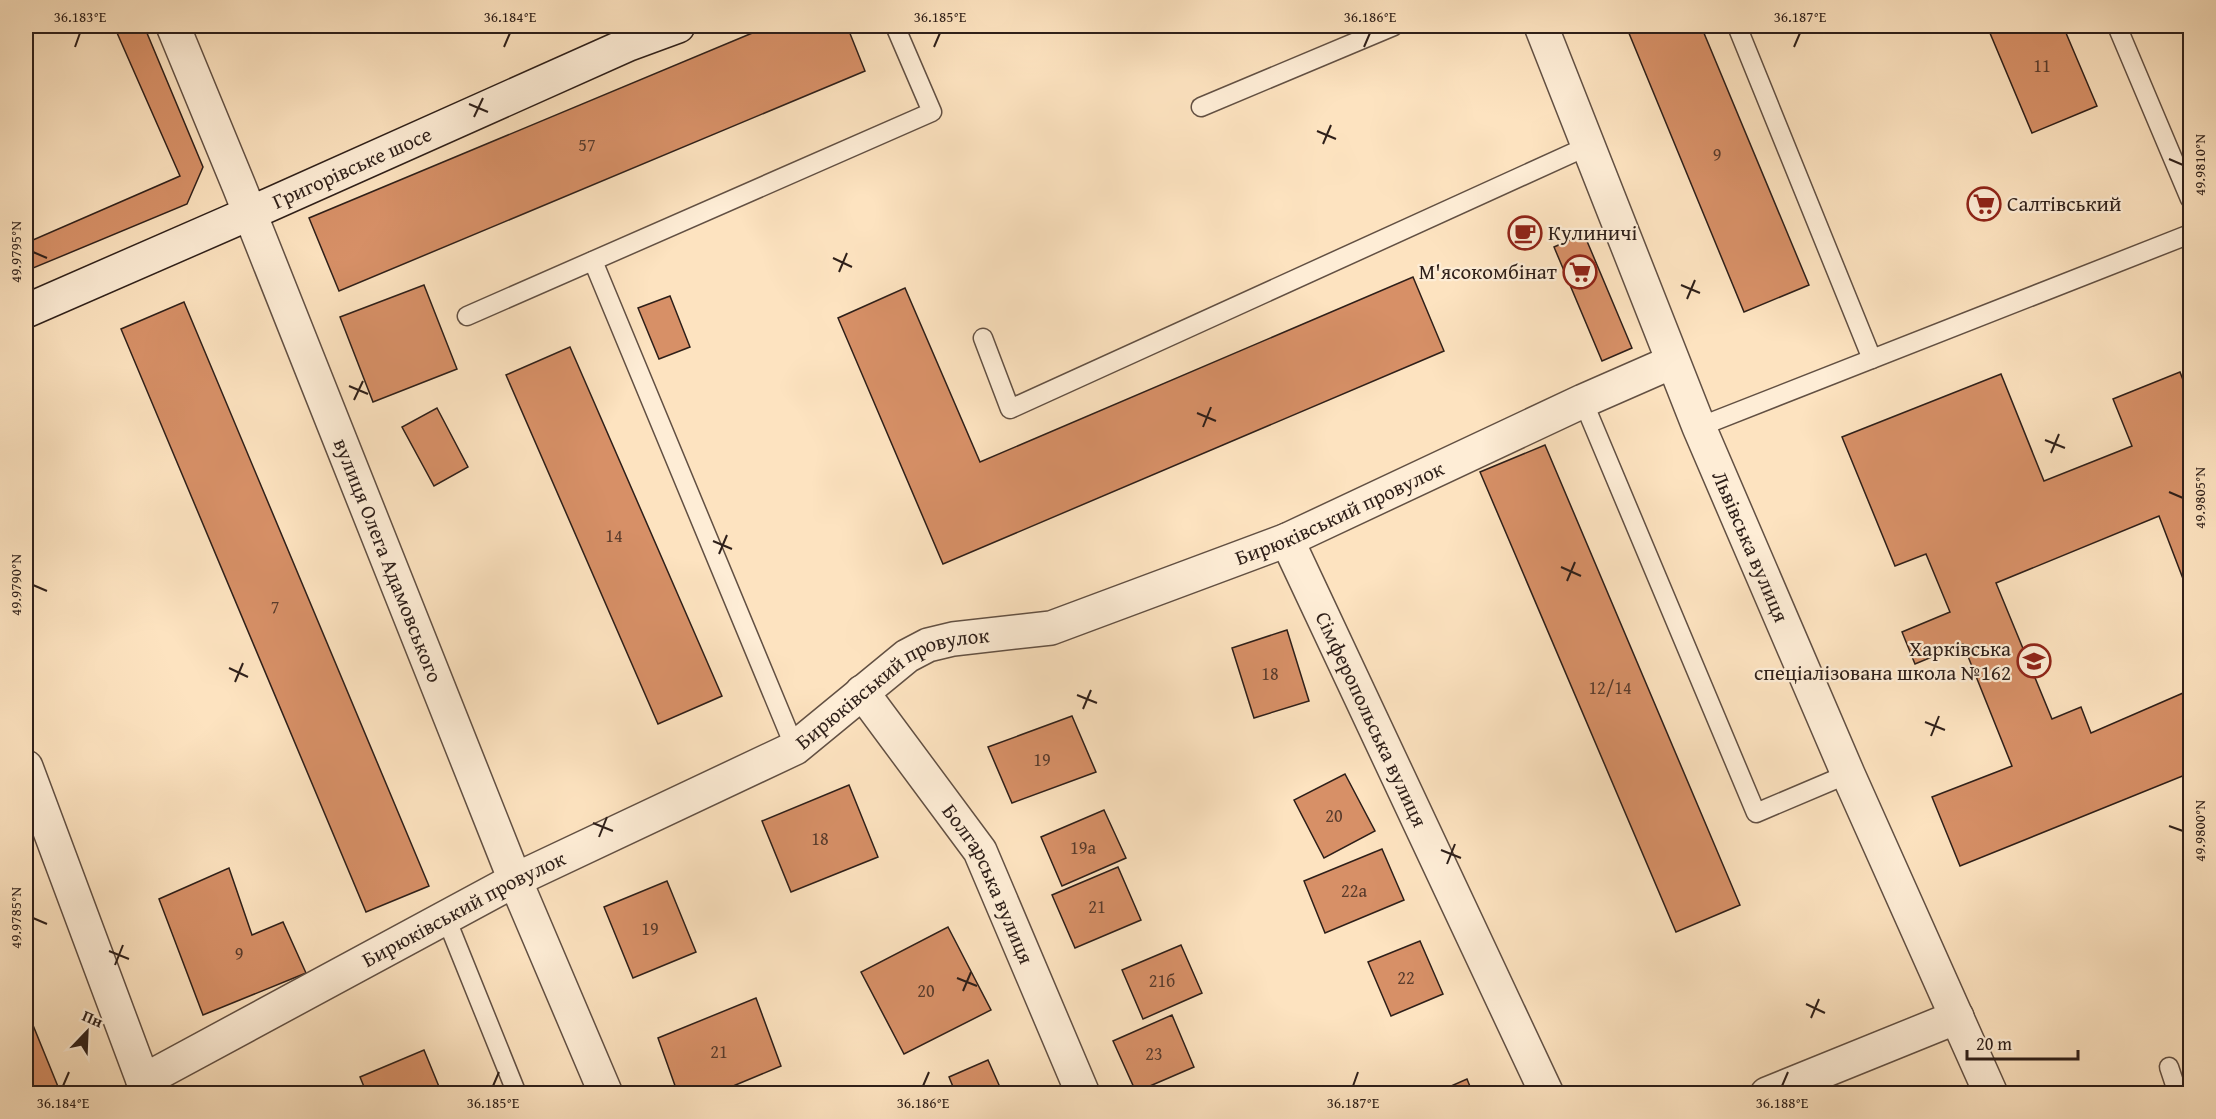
<svg xmlns="http://www.w3.org/2000/svg" width="2216" height="1119" font-family="'Gentium Book Plus',serif">
<style>
.building{fill:#d79067;stroke:#2e1f19;stroke-width:1.5}
.lines{fill:none;stroke-linecap:round;stroke-linejoin:round}
.lane-casing{stroke:#625043;stroke-width:21}
.street-casing{stroke:#625043;stroke-width:36}
.secondary-casing{stroke:#2e1f19;stroke-width:36}
.lane{stroke:#feedd6;stroke-width:18}
.street{stroke:#feedd6;stroke-width:33}
.secondary{stroke:#feedd6;stroke-width:33}
.ticks{fill:none;stroke:#2e1f19;stroke-width:2}
.labels{text-anchor:middle;stroke-width:4.5;stroke-linejoin:round;paint-order:stroke}
.number-label{font-size:18px;fill:#583b2c}
.street-label{font-size:21px;fill:#2e1f19;stroke:#feedd6}
.poi-label{font-size:21px;fill:#2e1f19;stroke:#feedd6;text-anchor:start}
.neatline{fill:none;stroke:#2e1f19;stroke-width:2}
.ticks-label{font-size:15px;text-anchor:middle;fill:#2e1f19}
</style>
<rect width="100%" height="100%" fill="#fde3c0"/>
<filter id="stains"><feTurbulence type="fractalNoise" baseFrequency=".00333" numOctaves="4"/><feColorMatrix values="0 0 0 0 .2 0 0 0 0 .09 0 0 0 0 .02 0 0 0 .5 -.17"/></filter>
<radialGradient id="worn" r=".72"><stop offset=".6" stop-color="#630" stop-opacity="0"/><stop offset="1" stop-color="#630" stop-opacity=".3"/></radialGradient>
<g class="building">
<path d="M114 26H144L203 167 187 204 26 271V243L180 176Z"/>
<path d="M769 26H847L865 71 339 291 309 218Z"/>
<path d="M1626 26H1701L1809 285 1744 312Z"/>
<path d="M1987 26H2063L2097 106 2032 133Z"/>
<path d="M1584 234 1632 348 1602 361 1554 247Z"/>
<path d="M1413 277 1444 351 943 564 838 318 905 288 980 462Z"/>
<path d="M424 285 457 369 373 402 340 317Z"/>
<path d="M670 296 690 347 659 359 638 308Z"/>
<path d="M184 302 429 886 366 912 121 329Z"/>
<path d="M570 347 722 696 658 724 506 375Z"/>
<path d="M2180 372 2190 398V597L2159 516 1996 583 2052 719 2081 707 2091 733 2190 690V773L1960 866 1932 797 2012 766 1963 644 1915 664 1902 632 1950 612 1926 554 1895 566 1842 437 2001 374 2044 481 2132 446 2113 399Z"/>
<path d="M437 408 468 467 434 486 402 427Z"/>
<path d="M1545 445 1740 905 1676 932 1480 472Z"/>
<path d="M1287 630 1309 701 1254 718 1232 648Z"/>
<path d="M1072 716 1096 772 1012 803 988 747Z"/>
<path d="M1345 774 1375 831 1324 858 1294 800Z"/>
<path d="M849 785 878 857 791 892 762 821Z"/>
<path d="M1104 810 1126 858 1062 886 1041 837Z"/>
<path d="M1382 849 1404 900 1325 933 1304 881Z"/>
<path d="M1118 867 1141 920 1075 948 1052 895Z"/>
<path d="M229 868 252 935 283 922 306 973 203 1015 159 899Z"/>
<path d="M667 881 696 952 633 978 604 907Z"/>
<path d="M948 927 991 1010 904 1054 861 972Z"/>
<path d="M1420 941 1443 994 1391 1016 1368 962Z"/>
<path d="M1181 945 1202 993 1143 1019 1122 970Z"/>
<path d="M756 998 781 1066 714 1094H678L658 1038Z"/>
<path d="M26 1008 61 1094H26Z"/>
<path d="M1172 1015 1194 1067 1136 1092 1113 1041Z"/>
<path d="M424 1050 442 1094H367L360 1077Z"/>
<path d="M988 1060 1003 1094H956L949 1077Z"/>
<path d="M1467 1079 1473 1094H1433Z"/>
<path d="M2130 1087 2133 1094H2114Z"/>
</g>
<g class="lines">
<g class="lane-casing">
<g id="lane">
<path d="M1737 26 1872 359"/>
<path d="M2117 26 2190 199"/>
<path d="M1201 107 1394 26"/>
<path d="M593 261 795 748"/>
<path d="M467 316 932 112 895 26"/>
<path d="M983 338 1010 409 1588 146"/>
<path d="M1583 401 1756 813 1848 774"/>
<path d="M1699 427 2190 234"/>
<path d="M446 918 517 1094"/>
<path d="M2169 1067 2178 1094"/>
</g>
</g>
<g class="street-casing">
<g id="street">
<path id="s1" d="M173 26 239 186 515 880 606 1094"/>
<path id="s2" d="M1541 26 1699 427 1848 774 1991 1094"/>
<path id="s3" d="M1287 540 1547 1094"/>
<path id="s4" d="M862 692 980 851 1083 1094"/>
<path d="M26 767 148 1094"/>
<path id="s5" d="M143 1081 515 880 795 748 907 656 928 645 953 639 1051 628 1287 540 1583 401 1672 362"/>
<path d="M1767 1094 1957 1017"/>
</g>
</g>
<g class="secondary-casing">
<g id="secondary">
<path id="s6" d="M26 311 271 204 629 44 678 26"/>
</g>
</g>
<use href="#lane" class="lane"/>
<use href="#street" class="street"/>
<use href="#secondary" class="secondary"/>
</g>
<path class="ticks" d="M75 47 80 33M504 47 510 33M934 47 940 33M1364 47 1370 33M1794 47 1800 33M469 104 488 112M474 117 483 98M1317 131 1336 139M1323 144 1331 125M2169 159 2183 165M33 252 47 258M833 258 852 267M839 272 847 253M1681 285 1700 293M1687 299 1695 280M349 386 368 394M354 400 363 381M1197 413 1216 421M1203 427 1211 407M2045 440 2065 448M2051 453 2059 434M2169 492 2183 498M713 541 732 549M719 554 727 535M1561 567 1581 576M1567 581 1575 562M33 585 47 591M229 668 248 677M235 682 243 663M1077 695 1097 703M1083 709 1091 690M1925 722 1945 730M1931 736 1939 716M593 823 613 831M2169 826 2183 831M599 837 607 817M1441 850 1461 858M1447 864 1455 844M33 918 47 924M109 951 129 959M115 965 123 945M957 978 977 986M963 991 971 972M1806 1004 1825 1013M1811 1018 1819 999M63 1086 69 1072M493 1086 499 1072M923 1086 929 1072M1353 1086 1358 1072M1782 1086 1788 1072"/>
<defs>
<g id="supermarket-ring" transform="scale(1.725)"><circle r="9.5" fill="#feedd6" stroke="#8f2418" stroke-width="1.5"/><path d="M-6-5.5h2.5l.6 2H6L4.5 2H-2.5L-4.4-4H-6ZM-1.5 3.2a1.3 1.3 0 1 0 .1 0ZM3 3.2a1.3 1.3 0 1 0 .1 0Z" fill="#8f2418"/></g>
<g id="cafe-ring" transform="scale(1.725)"><circle r="9.5" fill="#feedd6" stroke="#8f2418" stroke-width="1.5"/><path d="M-5.5-4.5H6V0H3Q3 3.5 0 3.5H-2.5Q-5.5 3.5-5.5 0ZM3-3.2v2h1.7v-2ZM-6 4.5H4V6H-6Z" fill="#8f2418"/></g>
<g id="school-ring" transform="scale(1.725)"><circle r="9.5" fill="#feedd6" stroke="#8f2418" stroke-width="1.5"/><path d="M0-5L7-2L0 1L-7-2ZM-4 1L0 2.5L4 1V4Q0 6-4 4Z" fill="#8f2418"/></g>
</defs>
<g fill-rule="evenodd">
<use href="#supermarket-ring" x="1984" y="204"/>
<use href="#cafe-ring" x="1525" y="233"/>
<use href="#supermarket-ring" x="1580" y="272"/>
<use href="#school-ring" x="2034" y="661"/>
</g>
<g class="labels">
<g class="number-label">
<text x="2042" y="72">11</text>
<text x="587" y="151">57</text>
<text x="1717" y="161">9</text>
<text x="614" y="542">14</text>
<text x="275" y="613">7</text>
<text x="1270" y="680">18</text>
<text x="1610" y="694">12/14</text>
<text x="1042" y="766">19</text>
<text x="1334" y="822">20</text>
<text x="820" y="845">18</text>
<text x="1083" y="854">19а</text>
<text x="1354" y="897">22а</text>
<text x="1097" y="913">21</text>
<text x="650" y="935">19</text>
<text x="239" y="960">9</text>
<text x="1406" y="984">22</text>
<text x="1162" y="987">21б</text>
<text x="926" y="997">20</text>
<text x="719" y="1058">21</text>
<text x="1154" y="1060">23</text>
</g>
<g class="street-label">
<text dy="7" stroke="none"><textPath href="#s6" startOffset="356">Григорівське шосе</textPath></text>
<text dy="7" stroke="none"><textPath href="#s5" startOffset="1336">Бирюківський провулок</textPath></text>
<text dy="7" stroke="none"><textPath href="#s2" startOffset="561">Львівська вулиця</textPath></text>
<text dy="7" stroke="none"><textPath href="#s1" startOffset="576">вулиця Олега Адамовського</textPath></text>
<text dy="7" stroke="none"><textPath href="#s5" startOffset="850">Бирюківський провулок</textPath></text>
<text dy="7" stroke="none"><textPath href="#s3" startOffset="198">Сімферопольська вулиця</textPath></text>
<text dy="7" stroke="none"><textPath href="#s4" startOffset="231">Болгарська вулиця</textPath></text>
<text dy="7" stroke="none"><textPath href="#s5" startOffset="364">Бирюківський провулок</textPath></text>
</g>
<g class="poi-label">
<text x="2007" y="211">Салтівський</text>
<text x="1548" y="240">Кулиничі</text>
<text x="1557" y="279" text-anchor="end">М'ясокомбінат</text>
<text x="2011" y="656" text-anchor="end">Харківська<tspan x="2011" dy="24">спеціалізована школа №162</tspan></text>
</g>
</g>
<rect width="2216" height="1119" fill="none" stroke="#fde3c0" stroke-width="66"/>
<g transform="translate(87 1032) rotate(23)" stroke="#feedd6" stroke-width="4.5" paint-order="stroke">
<path d="M0-4.5L10 22L0 15L-10 22Z" fill="#2e1f19"/>
<text y="-9" font-size="16" font-weight="bold" text-anchor="middle" fill="#2e1f19">Пн</text>
</g>
<path d="M1967 1050v9h111v-9" fill="none" stroke="#2e1f19" stroke-width="3"/>
<text x="1976" y="1050" font-size="18" fill="#2e1f19" stroke="#feedd6" stroke-width="4.5" paint-order="stroke">20 m</text>
<rect x="33" y="33" width="2150" height="1053" class="neatline"/>
<g class="ticks-label">
<text x="80" y="22">36.183°E</text>
<text x="510" y="22">36.184°E</text>
<text x="940" y="22">36.185°E</text>
<text x="1370" y="22">36.186°E</text>
<text x="1800" y="22">36.187°E</text>
<text transform="translate(2200 165) rotate(-90)" y="5">49.9810°N</text>
<text transform="translate(16 252) rotate(-90)" y="5">49.9795°N</text>
<text transform="translate(2200 498) rotate(-90)" y="5">49.9805°N</text>
<text transform="translate(16 585) rotate(-90)" y="5">49.9790°N</text>
<text transform="translate(2200 831) rotate(-90)" y="5">49.9800°N</text>
<text transform="translate(16 918) rotate(-90)" y="5">49.9785°N</text>
<text x="63" y="1108">36.184°E</text>
<text x="493" y="1108">36.185°E</text>
<text x="923" y="1108">36.186°E</text>
<text x="1353" y="1108">36.187°E</text>
<text x="1782" y="1108">36.188°E</text>
</g>
<rect width="100%" height="100%" filter="url(#stains)"/>
<rect width="100%" height="100%" fill="url(#worn)"/>
</svg>
